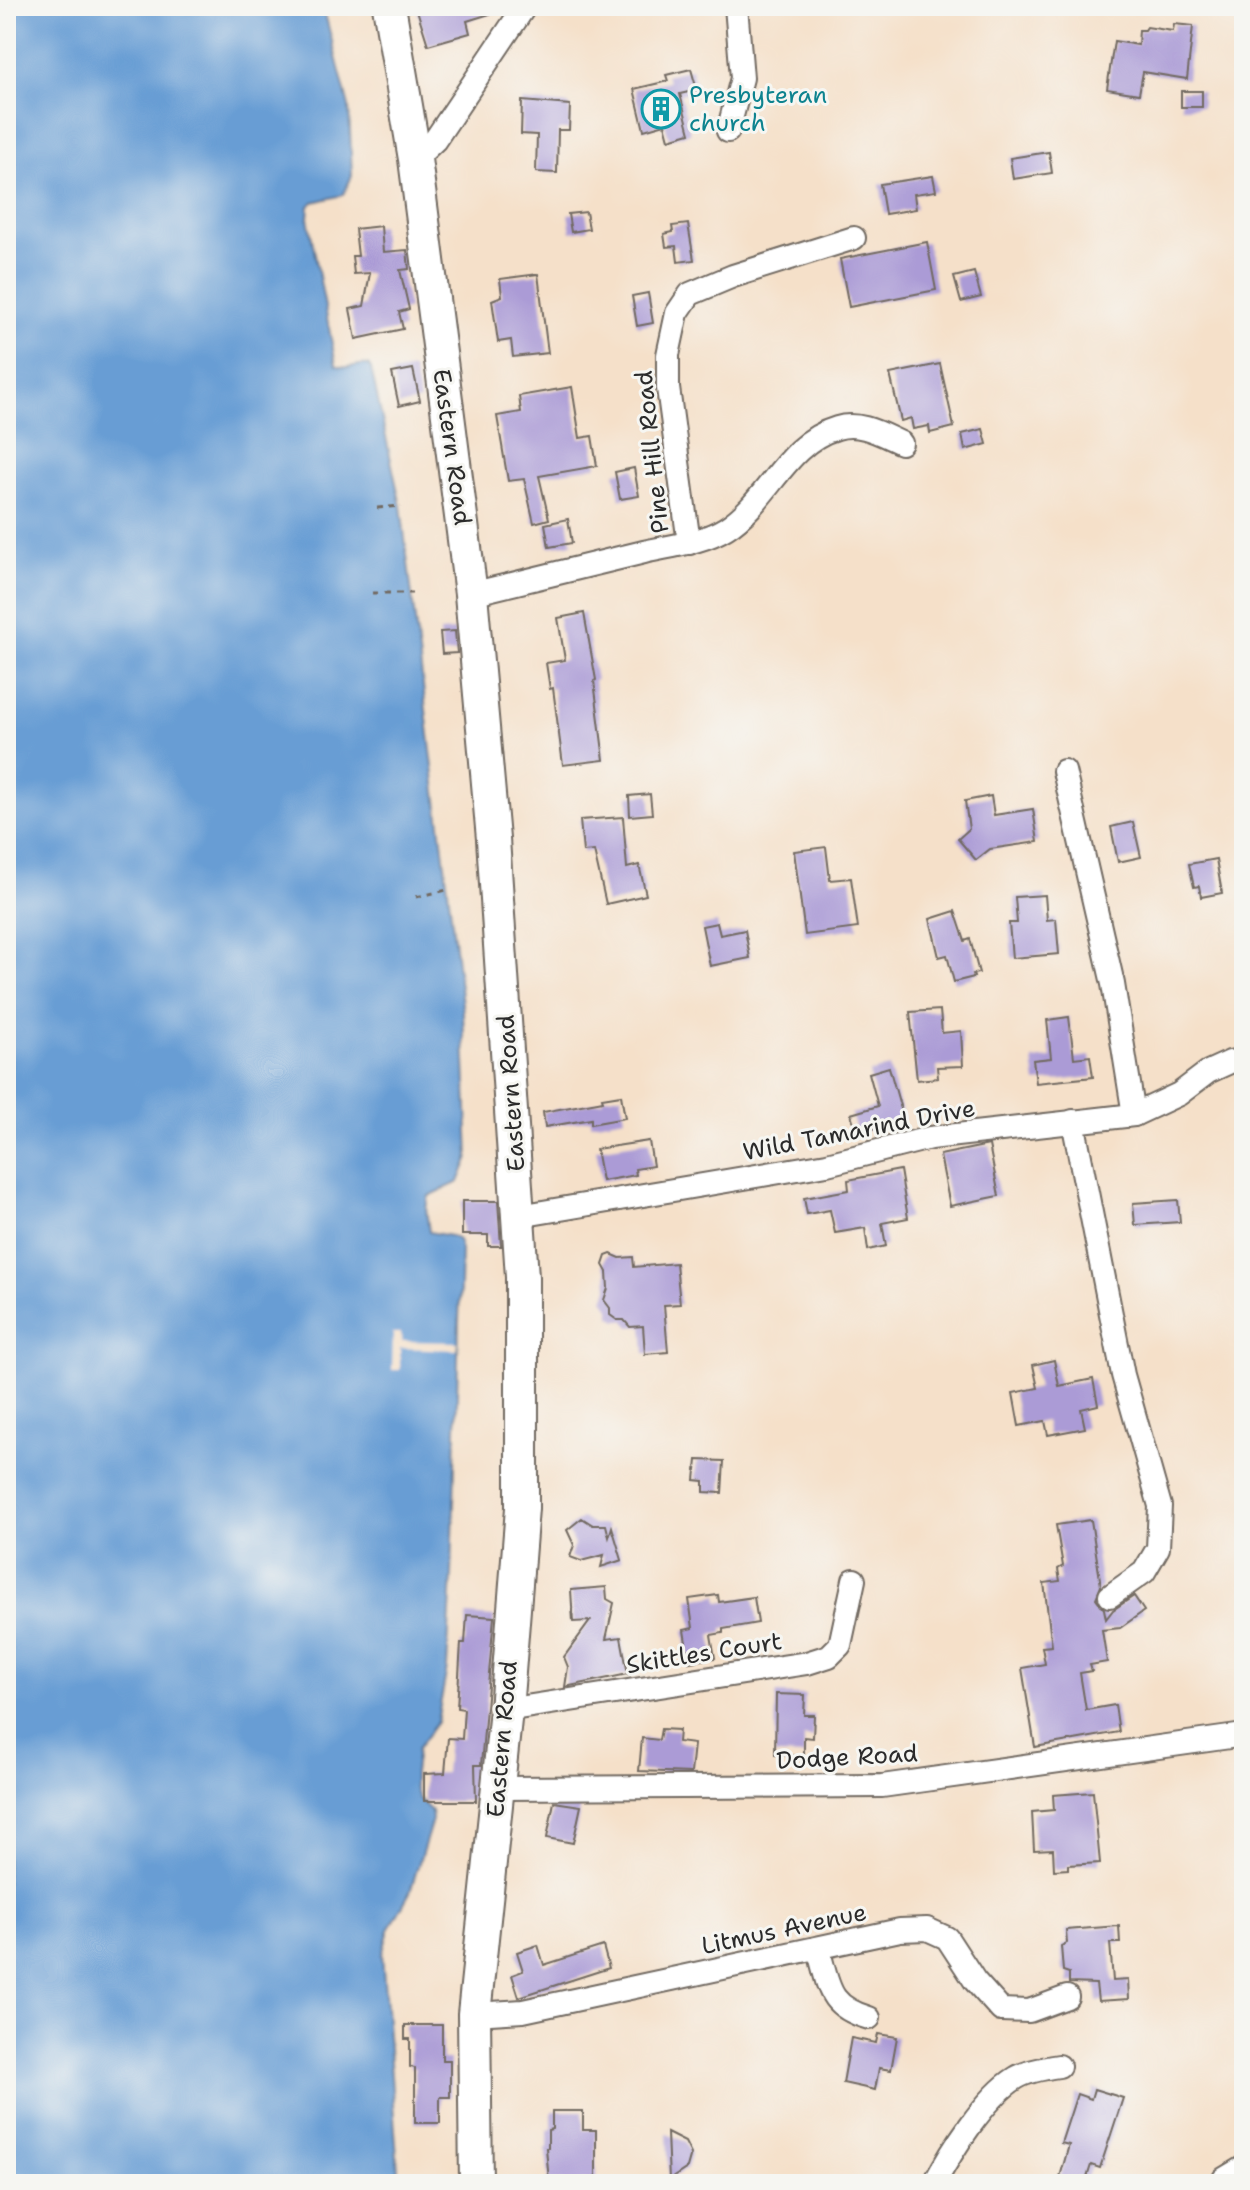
<svg xmlns="http://www.w3.org/2000/svg" width="1250" height="2190" font-family="'Shantell Sans',sans-serif">
<style>
.water{fill:#679dd4;stroke:#496480;stroke-width:2}
.pier{fill:#f5e0c9}
.building{fill:#ab9bd6}
.lines{fill:none;stroke-linecap:round;stroke-linejoin:round}
.minor-casing{stroke:#726a62;stroke-width:26}
.highway-casing{stroke:#726a62;stroke-width:36}
.path{stroke:#726a62;stroke-width:3;stroke-dasharray:6 6;stroke-linecap:butt}
.minor{stroke:#fff;stroke-width:22}
.highway{stroke:#fff;stroke-width:32}
.labels{text-anchor:middle;stroke-width:6;stroke-linejoin:round;paint-order:stroke}
.culture-label{font-size:24px;fill:#0d838f;stroke:#f6f6f2;text-anchor:start}
.street-label{font-size:24px;fill:#2b2b2b;stroke:#f6f6f2}
</style>
<rect width="100%" height="100%" fill="#f6f6f2"/>
<filter id="ink" filterUnits="userSpaceOnUse"><feTurbulence type="fractalNoise" baseFrequency=".0125" numOctaves="2"/><feDisplacementMap in="SourceGraphic" scale="16" xChannelSelector="R" yChannelSelector="G"/><feConvolveMatrix kernelMatrix="1 2 1 2 8 2 1 2 1" color-interpolation-filters="sRGB"/></filter>
<filter id="wash" filterUnits="userSpaceOnUse"><feTurbulence type="fractalNoise" baseFrequency=".006" numOctaves="4" result="noise"/><feDisplacementMap in="SourceGraphic" scale="32" xChannelSelector="R" yChannelSelector="G"/><feGaussianBlur stdDeviation="1.8" result="paint"/><feColorMatrix in="noise" values="0 0 0 0 0 0 0 0 0 0 0 0 0 0 0 0 0 1.4 0 .05"/><feComposite in="paint" operator="in"/></filter>
<g filter="url(#wash)">
<rect width="100%" height="100%" fill="#f5e0c9"/>
<path class="water" d="M6 6H323L349 107 352 176 343 195 314 202 309 206 308 218 336 365C346 371 357 363 368 365L371 369 401 506 463 1012 469 1157 459 1182 429 1196 426 1208 429 1232 451 1236 458 1240 461 1250 452 1575 447 1668 437 1722 417 1749 414 1773V1787L418 1798 431 1811 432 1820 410 1892 389 1930 382 1954 399 2184H6Z"/>
<path class="pier" d="M393 1333H401L402 1341 458 1342 457 1350 400 1348V1370H392Z"/>
<g id="blocks">
<g class="building">
<path d="M430 6H506V9L467 21 470 33 428 45 417 10Z"/>
<path d="M1174 24 1193 26 1187 79 1143 72 1139 94 1107 89 1114 41 1138 45 1139 30H1145L1147 27 1173 31Z"/>
<path d="M691 69 697 90 680 94 690 133 669 139 665 124 644 130 634 89 668 81 666 75Z"/>
<rect x="1181" y="91" width="21" height="16"/>
<path d="M522 101 570 105 569 130H558L557 173 536 172 537 135 521 134Z"/>
<path d="M1049 152 1052 173 1013 179 1010 158Z"/>
<path d="M933 176 936 191 914 194 916 209 885 214 880 184Z"/>
<path d="M586 212 589 229 571 232 568 214Z"/>
<path d="M688 224 694 260 678 262 676 246 666 247 664 234 673 232 672 226Z"/>
<path d="M381 226 383 252 407 250 409 269 400 270 409 309 399 312 403 329 356 339 350 309 364 306 370 273 354 274 352 256H358L355 229Z"/>
<path d="M927 242 936 290 849 307 840 259Z"/>
<path d="M974 272 981 297 961 302 954 277Z"/>
<path d="M538 274 548 353 513 357 511 340 498 342 492 300 502 296 500 279Z"/>
<path d="M648 293 653 323 637 326 632 296Z"/>
<path d="M940 364 954 427 930 433 929 426 913 429 911 418 901 421 890 374Z"/>
<path d="M413 369 420 401 399 406 392 373Z"/>
<path d="M572 387 580 438 592 436 597 466 539 476 549 519 534 523 524 479 508 481 497 416 521 412 519 396Z"/>
<path d="M983 429 987 444 965 450 962 434Z"/>
<path d="M634 468 639 496 620 499 615 472Z"/>
<path d="M568 519 572 543 549 547 545 524Z"/>
<path d="M584 613 596 680 594 681 604 760 563 765 553 688 550 689 546 663 565 660 558 618Z"/>
<path d="M455 631 457 653 442 654 440 632Z"/>
<path d="M650 794 652 814 630 816 629 796Z"/>
<path d="M991 796 994 815 1033 809 1038 842 990 849 976 860 958 839 969 829 965 801Z"/>
<path d="M623 817 627 868 639 865 646 895 606 904 594 851 583 852 580 820Z"/>
<path d="M1133 822 1141 857 1118 862 1111 827Z"/>
<path d="M826 847 830 880 851 878 858 928 805 935 794 851Z"/>
<path d="M1216 859 1222 893 1201 897 1199 886 1194 887 1189 864Z"/>
<path d="M1045 895 1047 920 1056 919 1059 954 1012 958 1009 923H1017L1015 897Z"/>
<path d="M955 911 965 941 970 939 979 973 973 974 974 977 954 982 947 955 939 957 930 919Z"/>
<path d="M717 923 720 935 745 930 750 958 710 966 702 926Z"/>
<path d="M940 1010 942 1033 961 1031 963 1066 937 1067 938 1078 917 1080 910 1012Z"/>
<path d="M1069 1017 1074 1058 1090 1056 1093 1077 1036 1083 1033 1060 1051 1058 1047 1020Z"/>
<path d="M889 1067 904 1120 857 1133 851 1114 878 1106 869 1073Z"/>
<path d="M621 1095 625 1118 591 1124V1119L545 1127 543 1112 603 1101 602 1098Z"/>
<path d="M649 1141 653 1166 635 1169 636 1175 602 1181 596 1149Z"/>
<path d="M989 1145 999 1196 950 1206 940 1155Z"/>
<path d="M900 1170 908 1218 882 1223 886 1246 868 1250 865 1228 835 1233 830 1210 807 1214 804 1198 849 1190 848 1180Z"/>
<path d="M1178 1200 1180 1222 1135 1225 1133 1203Z"/>
<path d="M462 1201H498L501 1246H488V1235H462Z"/>
<path d="M611 1254 620 1258 633 1257 634 1267 676 1263 680 1304 664 1305 668 1352 645 1354 643 1326 630 1327 624 1320H617L610 1315V1308L604 1300 608 1288 607 1272 603 1265 606 1256Z"/>
<path d="M1054 1360 1059 1386 1093 1379 1098 1405 1081 1409 1085 1428 1048 1435 1045 1421 1019 1426 1013 1393 1038 1388 1033 1365Z"/>
<path d="M697 1460 724 1461 722 1493 704 1492V1481L695 1480Z"/>
<path d="M582 1518 593 1525H606L609 1537 612 1527 622 1560 601 1567 604 1555 581 1561 570 1557 574 1545 567 1530Z"/>
<path d="M1091 1520 1101 1586 1096 1598 1104 1609 1106 1619 1113 1610 1134 1596 1144 1611 1120 1628 1102 1630 1107 1662 1090 1665 1092 1671 1080 1673 1086 1710 1115 1705 1119 1732 1035 1747 1022 1668 1045 1664 1042 1647 1052 1646 1044 1583 1060 1581 1058 1569 1063 1566 1056 1525Z"/>
<path d="M606 1587 607 1599 614 1603 606 1639 621 1637 628 1674 565 1687 568 1667 564 1657 590 1621 573 1622 571 1590Z"/>
<path d="M718 1595 719 1602 754 1597 758 1623 723 1629V1633L711 1635 715 1658 689 1662 684 1630 693 1628 689 1599Z"/>
<path d="M467 1615 494 1617 481 1765H475L476 1801H424V1774L445 1773 448 1738 462 1739 464 1709 457 1708 461 1643H465Z"/>
<path d="M776 1694 805 1695 804 1715H814L813 1738 804 1737V1756L775 1755Z"/>
<path d="M661 1729 679 1730 678 1742 694 1744 691 1773 639 1771 642 1738 659 1740Z"/>
<path d="M1093 1792 1100 1863 1068 1865V1869L1054 1870 1053 1849 1034 1850 1032 1812 1054 1810 1053 1795Z"/>
<path d="M554 1802 581 1806 573 1843 547 1838Z"/>
<path d="M1119 1926 1120 1943H1110L1113 1981 1128 1980 1129 1999 1098 2001 1096 1984 1069 1983V1973L1063 1971 1061 1946 1067 1943 1066 1930Z"/>
<path d="M538 1945 544 1965 603 1946 609 1968 519 1997 512 1975 523 1971 517 1952Z"/>
<path d="M405 2025H442V2060H450V2097H440V2123H415V2068L410 2067V2039H405Z"/>
<path d="M878 2034 897 2037 891 2070 879 2068 875 2090 843 2083 851 2038 876 2043Z"/>
<path d="M1094 2089 1123 2098 1100 2168 1091 2165 1085 2184H1058L1069 2145 1061 2143 1077 2094 1091 2099Z"/>
<path d="M552 2111H583V2130H596V2181H580V2184L549 2181 546 2148H548V2130L552 2129Z"/>
<path d="M667 2133 685 2142 691 2154 687 2168 669 2180Z"/>
</g>
</g>
</g>
<g filter="url(#ink)">
<use href="#blocks" fill-opacity="0" stroke="#726a62" stroke-width="2"/>
<g class="lines">
<g class="minor-casing">
<g id="minor">
<path d="M728 131 742 78 736 6"/>
<path d="M415 159 435 140 525 6"/>
<path d="M689 543 668 388V355L677 313 690 294 733 276 854 238"/>
<path d="M471 594C529 580 586 566 644 552 670 546 702 543 726 528 769 501 785 443 837 428 860 421 881 434 901 443"/>
<path d="M1064 771 1113 984 1134 1115"/>
<path d="M1073 1121 1123 1375 1160 1506 1158 1548 1144 1572 1110 1596"/>
<path d="M519 1216 827 1164 930 1138 1134 1115 1179 1094 1208 1072 1230 1062 1244 1059"/>
<path d="M506 1710 807 1663 829 1656 840 1645 854 1580"/>
<path d="M498 1788 882 1786 1244 1735"/>
<path d="M818 1948C829 1986 827 2006 869 2018"/>
<path d="M474 2014 523 2011 900 1930 927 1929 947 1938 975 1981 1001 2010 1029 2011 1067 1997"/>
<path d="M934 2184C951 2152 985 2097 1016 2078 1027 2071 1045 2068 1059 2066"/>
<path d="M1224 2184V2179L1244 2167"/>
</g>
</g>
<g class="highway-casing">
<path id="highway" d="M389 6 415 159 471 594 493 839 522 1277V1508L506 1710 474 2014 476 2184"/>
</g>
<g class="path">
<path d="M377 508 401 506"/>
<path d="M372 593H412"/>
<path d="M416 897 447 890"/>
</g>
<use href="#minor" class="minor"/>
<use href="#highway" class="highway"/>
</g>
</g>
<defs>
<g id="building-ring" transform="scale(2)"><circle r="9.5" fill="#f6f6f2" stroke="#0f9aa8" stroke-width="1.5"/><path d="M-4-6H4V6H1V3H-1V6H-4ZM-2.5-4.3h1.7v1.8h-1.7ZM.8-4.3h1.7v1.8H.8ZM-2.5-1h1.7V.8h-1.7ZM.8-1h1.7V.8H.8Z" fill="#0f9aa8"/></g>
</defs>
<g fill-rule="evenodd">
<use href="#building-ring" x="661" y="109"/>
</g>
<g class="labels">
<g class="culture-label">
<text x="689" y="103">Presbyteran<tspan x="689" dy="28">church</tspan></text>
</g>
<g class="street-label">
<text transform="translate(452 447) rotate(82)" y="8">Eastern Road</text>
<text transform="translate(652 452) rotate(-96)" y="8">Pine Hill Road</text>
<text transform="translate(511 1093) rotate(-94)" y="8">Eastern Road</text>
<text transform="translate(859 1130) rotate(-11)" y="8">Wild Tamarind Drive</text>
<text transform="translate(704 1653) rotate(-9)" y="8">Skittles Court</text>
<text transform="translate(502 1739) rotate(-85)" y="8">Eastern Road</text>
<text transform="translate(847 1757) rotate(-3)" y="8">Dodge Road</text>
<text transform="translate(784 1929) rotate(-12)" y="8">Litmus Avenue</text>
</g>
</g>
<rect width="1250" height="2190" fill="none" stroke="#f6f6f2" stroke-width="32"/>
</svg>
